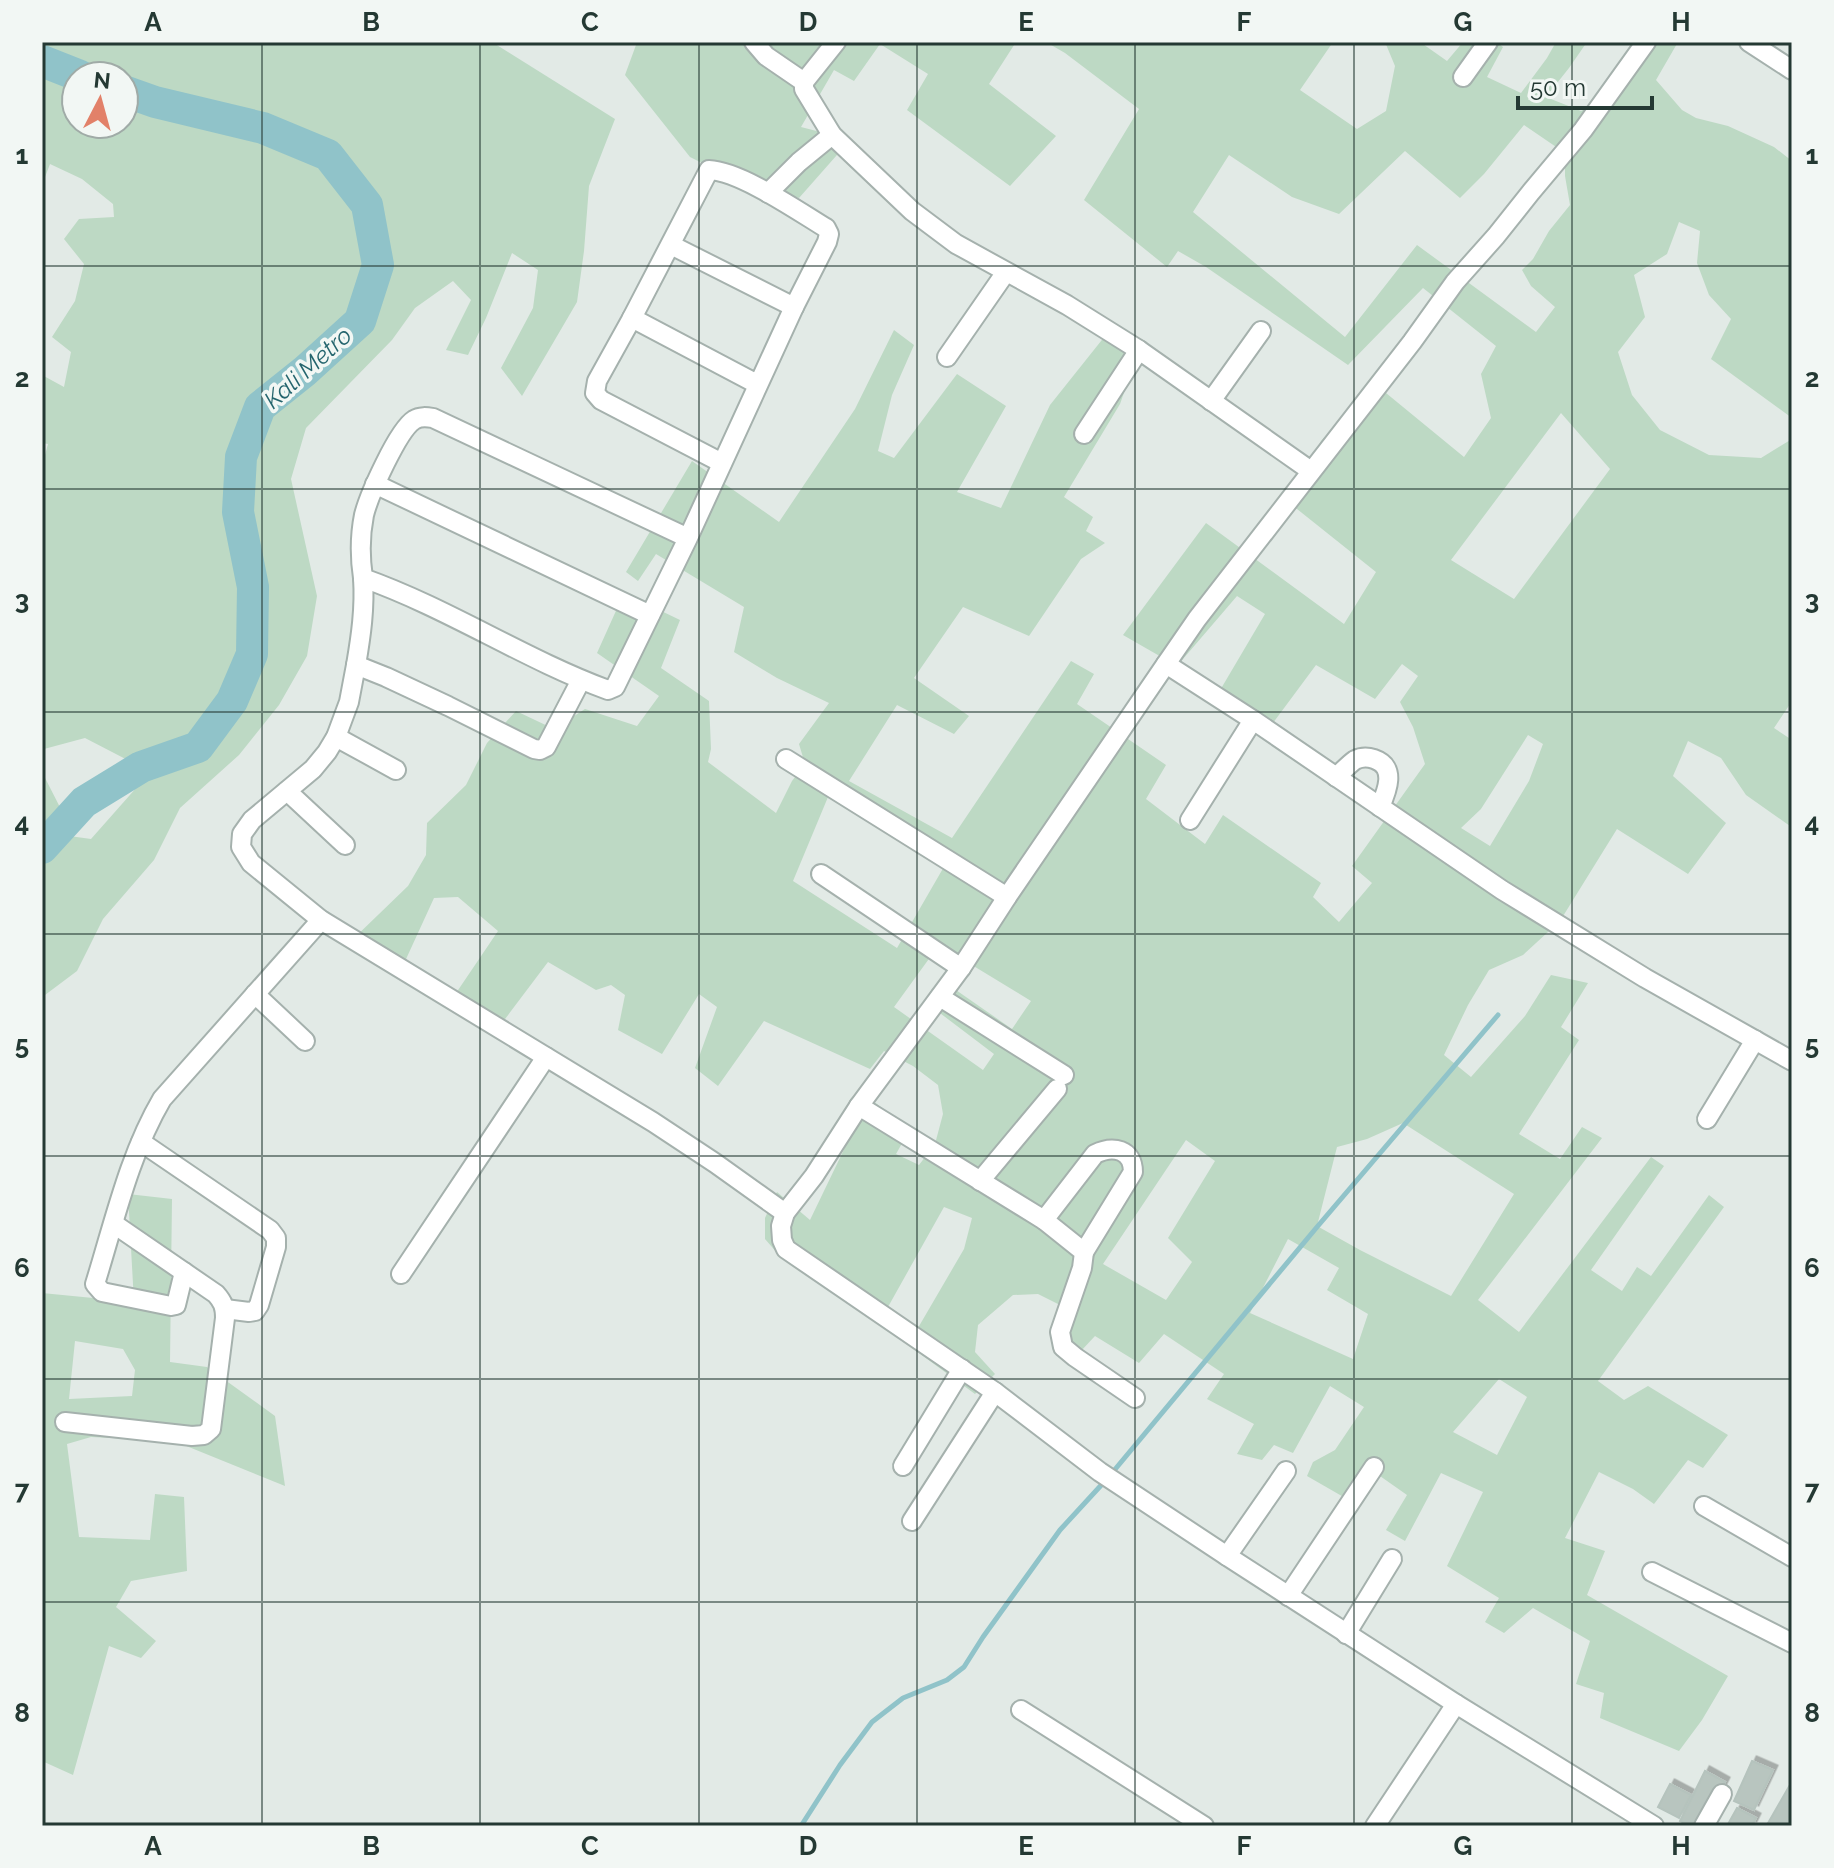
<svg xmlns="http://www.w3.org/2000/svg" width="1834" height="1868" font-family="Raleway,sans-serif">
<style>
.green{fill:#bdd9c4;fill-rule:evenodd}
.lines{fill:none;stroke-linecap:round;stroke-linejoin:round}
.stream{stroke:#90c3c9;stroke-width:5}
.river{stroke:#90c3c9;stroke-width:32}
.building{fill:#b8c5bf;stroke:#b5c3bd;stroke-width:2;filter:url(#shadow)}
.minor-casing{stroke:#a5b1ad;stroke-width:22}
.minor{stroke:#fff;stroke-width:18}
.grid{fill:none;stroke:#243933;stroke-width:2;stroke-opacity:0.55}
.labels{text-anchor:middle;stroke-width:7;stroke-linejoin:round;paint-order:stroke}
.water-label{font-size:24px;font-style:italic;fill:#25656e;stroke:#f2f7f4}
.neatline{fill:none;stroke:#243933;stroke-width:3}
.grid-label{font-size:26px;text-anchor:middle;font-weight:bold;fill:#243933}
</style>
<defs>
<filter id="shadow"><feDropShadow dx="4.5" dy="-4.5" stdDeviation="0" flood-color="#0004"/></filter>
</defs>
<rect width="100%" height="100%" fill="#e2eae6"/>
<g class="green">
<path d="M42 42H492L615 119 589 186 584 251 577 302 522 396 501 368 533 308 538 270 512 253 486 318 468 355 446 350 471 300 453 281 415 308 392 340 306 428 291 479 317 596 307 656 279 705 239 755 180 808 154 860 103 919 77 971 45 995 42 992V772L67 821 55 834 91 839 160 761 141 767 85 738 44 749 42 755V466L48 444 42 443V375L64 387 71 352 52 337 75 301 84 264 64 239 79 219 114 217 113 204 82 179 50 164 42 185ZM76 76H124V124H76Z"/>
<path d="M631 42H1016L989 84 1056 136 1010 186 907 110 928 74 880 44 854 81 834 70 801 127 832 135 844 147 799 198 750 187 690 157 625 75 636 45Z"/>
<path d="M1046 42H1146L1149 44 1151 42H1333L1300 90 1357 129 1386 111 1395 66 1385 42H1420L1447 61 1463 42H1496L1503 47 1487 77 1521 93 1547 58 1556 42H1587L1569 68 1546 97 1581 111 1607 97 1649 42H1678L1656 80 1682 110 1696 118 1728 126 1774 147 1792 161V418L1711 359 1731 319 1709 295 1697 263 1700 231 1679 222 1667 254 1634 275 1645 317 1618 352 1632 395 1660 430 1709 455 1761 458 1792 439V701L1774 728 1792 740V824L1790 826 1746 795 1721 758 1688 741 1673 776 1726 823 1688 874 1617 829 1560 921 1523 955 1489 970 1468 1005 1444 1055 1471 1077 1525 1016 1551 975 1588 983 1561 1027 1579 1040 1519 1134 1560 1159 1582 1127 1602 1138 1478 1300 1519 1332 1651 1157 1664 1166 1591 1270 1622 1291 1637 1267 1651 1276 1709 1195 1724 1207 1598 1381 1624 1400 1648 1386 1728 1435 1703 1468 1688 1460 1654 1504 1633 1489 1599 1472 1565 1538 1605 1551 1587 1595 1728 1676 1702 1720 1679 1751 1600 1718 1604 1693 1576 1684 1590 1641 1533 1608 1504 1633 1485 1622 1499 1598 1447 1566 1483 1492 1441 1473 1405 1541 1386 1530 1407 1495 1370 1469 1347 1499 1307 1476 1313 1462 1335 1450 1364 1407 1330 1386 1293 1453 1274 1445 1262 1460 1237 1454 1254 1424 1207 1399 1224 1374 1164 1334 1139 1363 1095 1336 1080 1352 1058 1340 1072 1311 1038 1294 1013 1295 978 1325 975 1352 995 1374 975 1394 908 1345 964 1249 972 1218 944 1207 879 1323 778 1254 765 1239V1218L777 1192 810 1220 850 1137 873 1101 898 1120 905 1138 896 1154 919 1165 935 1144 943 1114 938 1085 913 1066 884 1051 870 1069 764 1021 718 1086 695 1068 717 1007 699 994 662 1054 618 1030 625 995 611 985 596 990 548 962 496 1031 450 1002 498 931 458 897 434 898 401 970 349 943 408 886 426 855 427 823 466 785 487 743 516 711 554 729 585 709 637 726 659 696 597 653 624 593 680 620 661 668 709 701 711 749 708 762 776 813 792 781 805 764 799 744 829 703 777 678 734 652 744 607 656 554 638 581 626 572 692 461 779 522 855 409 894 330 914 345 892 395 878 451 894 458 957 374 1006 406 957 492 1001 508 1050 405 1109 331 1139 350 1120 404 1064 497 1093 517 1086 531 1105 543 1081 559 1029 636 963 607 914 678 969 716 954 734 897 705 849 781 952 838 1071 661 1094 674 1077 704 1166 765 1146 799 1205 844 1223 815 1321 883 1313 897 1339 922 1372 883 1352 866 1425 764 1413 727 1400 702 1418 676 1402 664 1375 699 1316 665 1270 727 1219 692 1265 614 1237 596 1177 666 1123 635 1206 523 1344 624 1376 572 1292 505 1321 441 1375 384 1464 457 1491 418 1481 374 1496 346 1423 288 1348 365 1206 267 1178 251 1167 267 1084 200 1139 109 1065 53ZM1524 125 1565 153V176L1570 205 1549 231 1533 259 1522 270 1531 286 1555 307 1536 332 1417 245 1345 337 1193 212 1229 155 1292 197 1339 214 1405 151 1460 198 1484 174ZM1561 413 1610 469 1514 599 1451 560ZM1528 735 1543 744 1529 781 1490 846 1461 828 1481 809ZM828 797 945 865 897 948 793 881ZM939 945 1031 1001 1012 1029 943 981 928 1004 994 1054 983 1070 894 1007ZM1403 1123 1514 1194 1451 1296 1360 1250 1317 1226 1337 1147 1367 1139ZM1186 1140 1215 1161 1168 1238 1192 1262 1166 1300 1103 1264ZM1288 1239 1339 1268 1327 1290 1368 1314 1353 1359 1250 1313ZM1499 1379 1527 1397 1497 1455 1453 1432Z"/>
<path d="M128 1194 172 1199 170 1362 207 1367 275 1416 285 1486 174 1441 91 1437 67 1444 79 1537 150 1540 155 1494 184 1497 187 1571 131 1581 116 1607 156 1641 141 1658 109 1646 73 1775 42 1761V1293L134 1302ZM75 1341 123 1349 135 1370 132 1396 69 1399Z"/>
</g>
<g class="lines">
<g class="stream">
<path d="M1112 1473 1317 1227 1498 1015"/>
<path d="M801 1826 840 1765 872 1722 903 1698 947 1680 964 1667 983 1637 1060 1530 1105 1481"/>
</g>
<g class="river">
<path d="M42 61 80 76"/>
<path d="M42 848 84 802 141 767 198 747 232 701 252 654 253 587 238 512 241 457 260 407 305 371 360 321 378 265 367 205 328 155 263 128 155 102 124 91"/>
</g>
</g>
<g class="building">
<path d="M1752 1761 1773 1770 1754 1810 1734 1801Z"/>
<path d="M1705 1771 1725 1782 1703 1826H1691L1680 1821Z"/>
<path d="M1791 1783 1792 1826H1770L1767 1825Z"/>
<path d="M1670 1784 1691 1795 1679 1818 1658 1807Z"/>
<path d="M1737 1808 1756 1818 1752 1826H1727Z"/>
</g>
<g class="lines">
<g class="minor-casing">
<g id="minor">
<path d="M754 42 766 56 804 82"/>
<path d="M836 42 804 82V89L832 135 912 211 956 244 1067 305 1139 350 1311 471"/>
<path d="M1646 42 1583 130 1531 192 1496 236 1455 282 1412 342 1197 619 1166 664 1253 720 1502 890 1645 978 1792 1061"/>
<path d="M1749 42 1792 70"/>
<path d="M1463 77 1488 42"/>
<path d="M768 193 799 162 832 135"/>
<path d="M671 245 794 307"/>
<path d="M632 318 597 381 595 393 601 400 722 463"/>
<path d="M947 357 1006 272"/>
<path d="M1211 401 1261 331"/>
<path d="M1084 434 1139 350"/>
<path d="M375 484 650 615"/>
<path d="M688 538 433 418C427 417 420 416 414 420 398 430 369 495 364 515 360 535 360 558 363 578 448 608 524 659 608 690L615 687 688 538 794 307 827 242 829 234 826 228C798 211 740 171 709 170L632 318 757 384"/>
<path d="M1166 664 1007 897 961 968 859 1106 814 1176 785 1213 781 1226 782 1240 786 1249 995 1392 1100 1472 1227 1556 1456 1704 1654 1826"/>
<path d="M356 665C361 636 365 608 363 578"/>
<path d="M581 680 546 747 540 750 534 749 448 706 386 677 356 665 349 702 336 737 327 752 313 769 252 820 242 834 241 847 251 863 321 920 653 1122 715 1163 785 1213"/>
<path d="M336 737 396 770"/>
<path d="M786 759 1007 897"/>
<path d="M1336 777C1342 772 1348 765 1355 760 1361 757 1368 757 1374 759 1397 767 1387 791 1380 807"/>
<path d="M287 791 345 845"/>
<path d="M1190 820 1253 720"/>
<path d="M821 874 961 968"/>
<path d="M255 994 305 1041"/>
<path d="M940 997 1064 1075"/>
<path d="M859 1106 1044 1220 1095 1154C1113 1145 1133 1149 1133 1172L1084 1252"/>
<path d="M1707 1119 1755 1040"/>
<path d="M141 1142 270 1230 276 1238V1247L259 1305 255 1311 249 1312 225 1309"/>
<path d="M980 1181 1057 1089"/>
<path d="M1044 1220 1084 1252 1082 1268 1060 1332 1063 1347 1075 1357 1135 1398"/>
<path d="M184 1272 176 1305 171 1306 102 1292 95 1284C114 1223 129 1155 162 1099L321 920"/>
<path d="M401 1274 546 1057"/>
<path d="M65 1422 192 1436 204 1435 211 1429 225 1318C225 1307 223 1302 216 1294L114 1224"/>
<path d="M903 1466 962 1369"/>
<path d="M1704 1506 1792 1557"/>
<path d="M912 1521 995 1392"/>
<path d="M1227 1556 1286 1471"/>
<path d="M1652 1572 1792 1643"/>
<path d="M1288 1596 1374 1467"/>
<path d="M1346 1634 1392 1559"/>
<path d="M1021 1710 1204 1826"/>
<path d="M1375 1826 1456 1704"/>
<path d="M1704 1826 1722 1794"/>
</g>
</g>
<use href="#minor" class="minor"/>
</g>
<path class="grid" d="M262 42V1826M480 42V1826M699 42V1826M917 42V1826M1135 42V1826M1354 42V1826M1572 42V1826M42 266H1792M42 489H1792M42 712H1792M42 934H1792M42 1156H1792M42 1379H1792M42 1602H1792"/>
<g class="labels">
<g class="water-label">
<text transform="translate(308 368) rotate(-42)" y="8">Kali Metro</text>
</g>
</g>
<rect width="1834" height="1868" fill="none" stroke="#f2f7f4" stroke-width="88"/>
<g transform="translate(100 100) rotate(6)"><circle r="38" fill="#f2f7f4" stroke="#a0aba7" stroke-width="2"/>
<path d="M0-6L14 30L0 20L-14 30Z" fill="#e28169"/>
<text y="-12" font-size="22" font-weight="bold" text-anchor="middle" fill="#243933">N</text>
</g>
<path d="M1518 96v12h134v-12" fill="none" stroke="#243933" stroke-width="4"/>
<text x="1530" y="96" font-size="24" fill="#243933" stroke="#f2f7f4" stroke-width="6" paint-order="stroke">50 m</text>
<rect x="44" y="44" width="1746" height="1780" class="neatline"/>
<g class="grid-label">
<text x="153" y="31">A</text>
<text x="371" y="31">B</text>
<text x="590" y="31">C</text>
<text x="808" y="31">D</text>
<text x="1026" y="31">E</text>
<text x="1244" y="31">F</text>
<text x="1463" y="31">G</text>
<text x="1681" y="31">H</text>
<text x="22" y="164">1</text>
<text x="1812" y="164">1</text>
<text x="22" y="387">2</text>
<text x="1812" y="387">2</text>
<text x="22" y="609">3</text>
<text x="1812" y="609">3</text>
<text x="22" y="832">4</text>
<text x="1812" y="832">4</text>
<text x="22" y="1054">5</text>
<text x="1812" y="1054">5</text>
<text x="22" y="1277">6</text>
<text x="1812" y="1277">6</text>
<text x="22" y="1499">7</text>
<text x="1812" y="1499">7</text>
<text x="22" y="1722">8</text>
<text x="1812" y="1722">8</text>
<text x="153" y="1855">A</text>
<text x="371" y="1855">B</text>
<text x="590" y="1855">C</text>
<text x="808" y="1855">D</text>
<text x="1026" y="1855">E</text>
<text x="1244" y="1855">F</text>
<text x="1463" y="1855">G</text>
<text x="1681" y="1855">H</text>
</g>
</svg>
